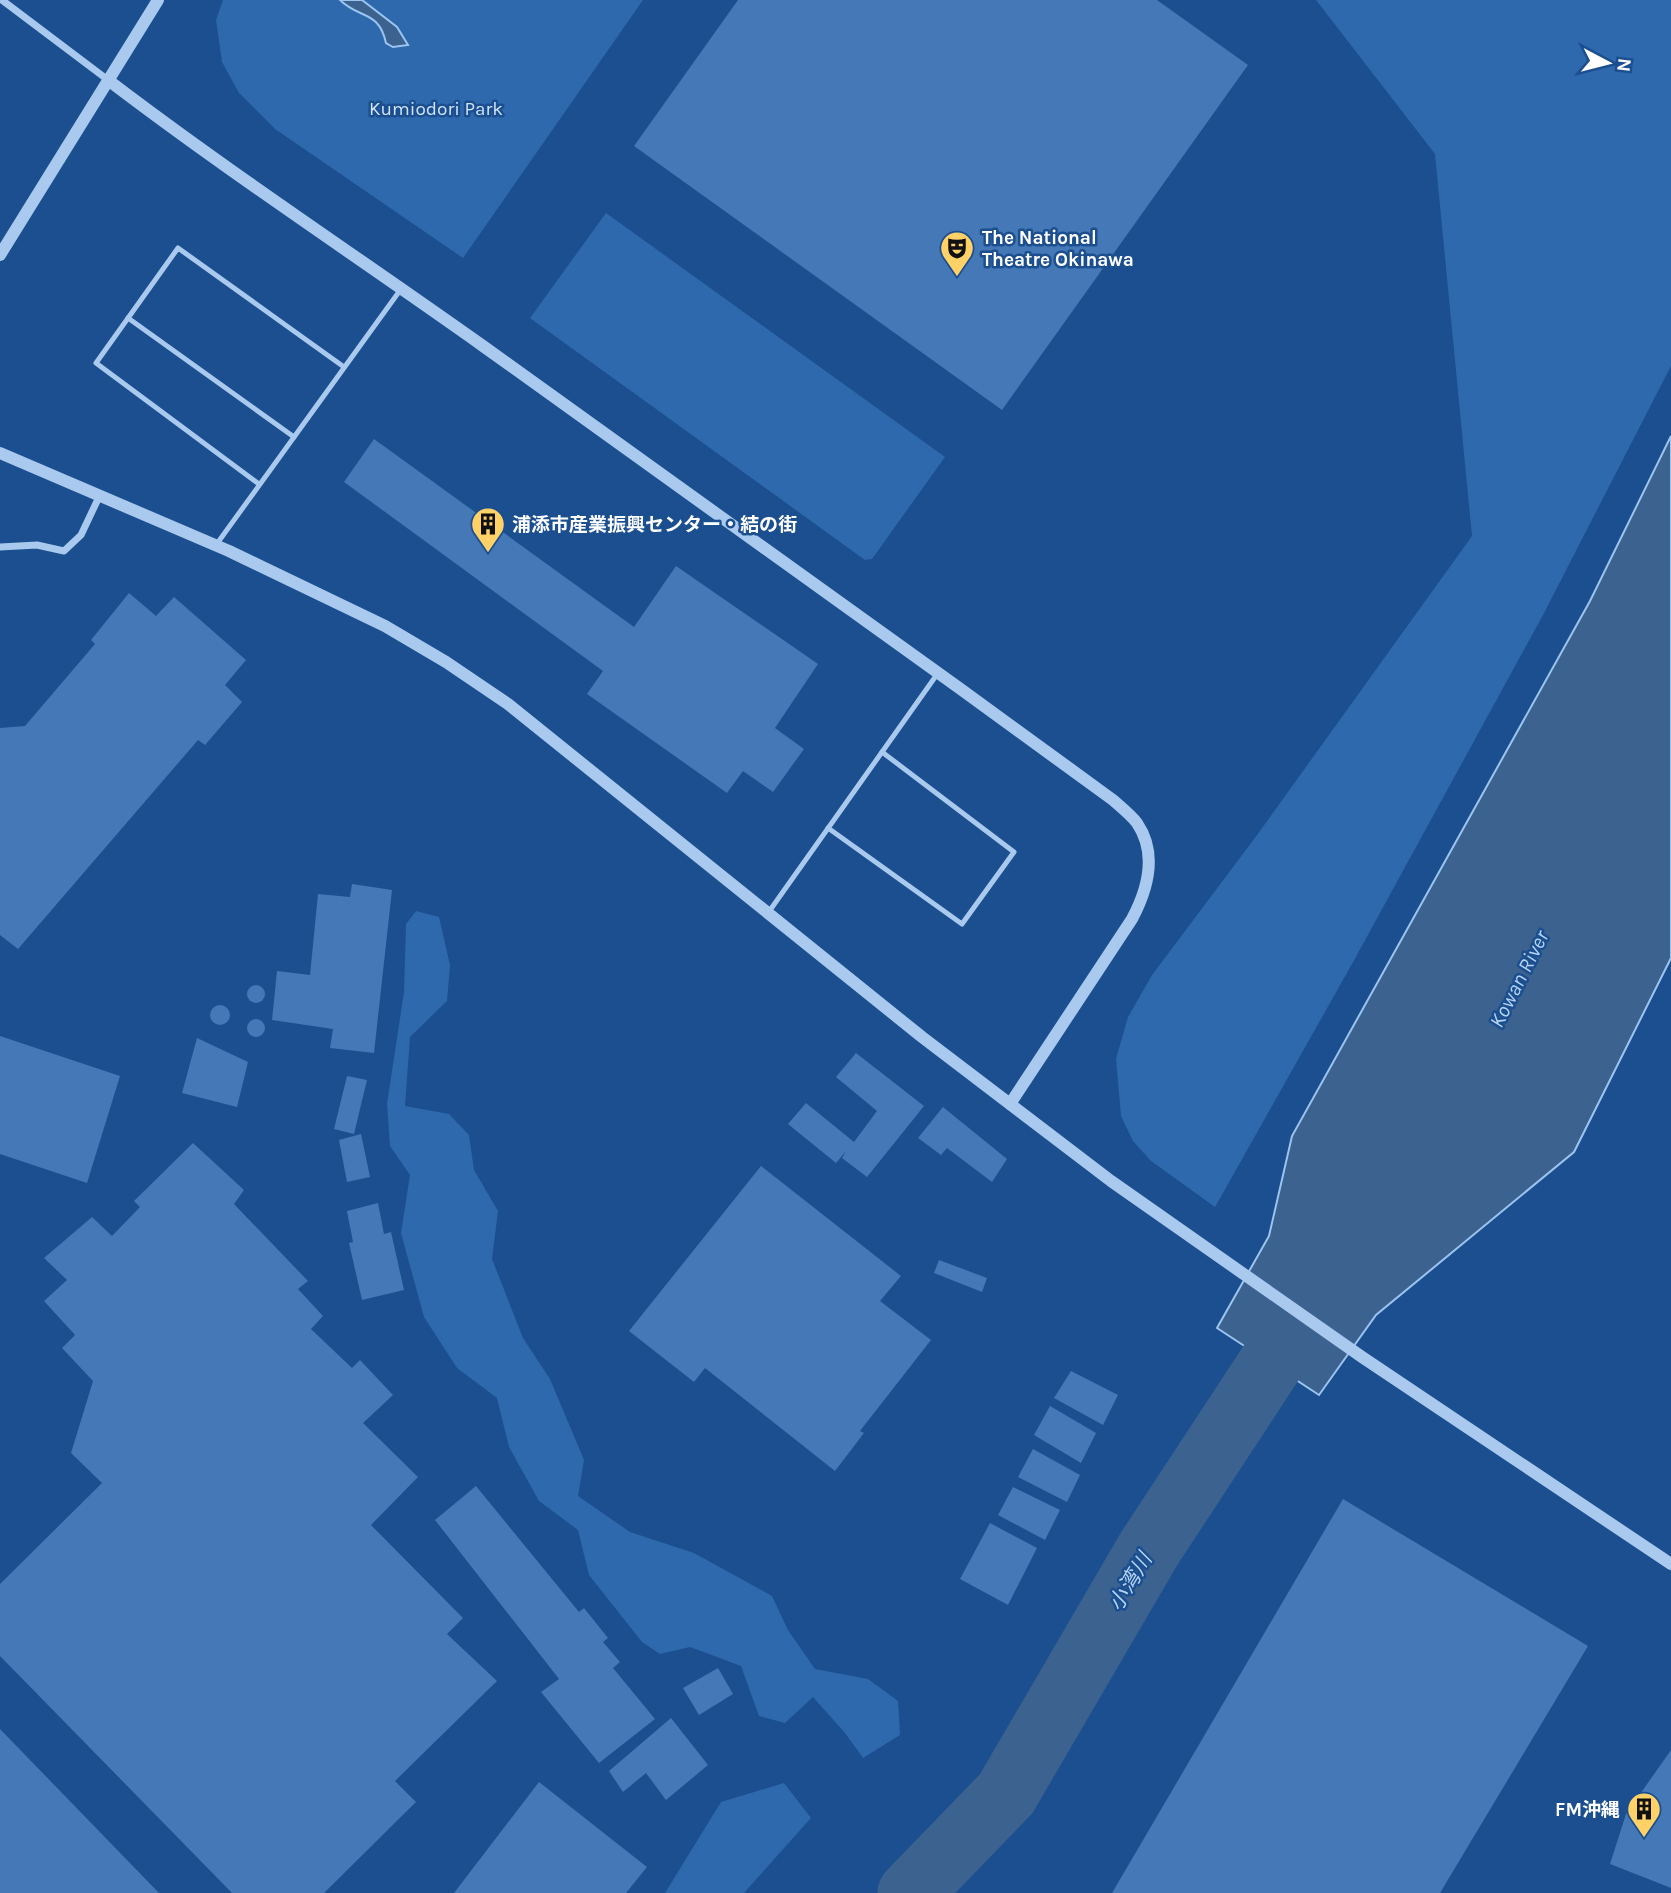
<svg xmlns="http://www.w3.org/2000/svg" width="1671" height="1893" font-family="Karla,'Noto Sans JP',sans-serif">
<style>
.green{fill:#2e69ad}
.water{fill:#3c6290;stroke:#9cc4f0;stroke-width:2}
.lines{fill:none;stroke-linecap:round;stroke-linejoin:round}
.river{stroke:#3c6290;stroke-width:65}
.building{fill:#4478b7}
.service{stroke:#a9c9ee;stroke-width:5}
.minor{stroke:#a9c9ee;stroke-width:7}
.tertiary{stroke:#a9c9ee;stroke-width:12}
.labels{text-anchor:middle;stroke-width:5;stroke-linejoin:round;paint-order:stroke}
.park-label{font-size:19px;fill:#cfe3fa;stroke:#1b4f8f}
.poi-label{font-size:19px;font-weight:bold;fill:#fff;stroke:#1b4f8f;text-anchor:start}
.water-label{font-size:21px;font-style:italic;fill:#b5d3f5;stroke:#1b4f8f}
</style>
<rect width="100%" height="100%" fill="#1b4f8f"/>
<g class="green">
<path d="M223 0H643L463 258 275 129 239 93 222 62 216 20Z"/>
<path d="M1316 0H1671V366L1543 615 1352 964 1215 1207 1151 1161 1133 1141 1121 1116 1116 1059 1128 1017 1152 975 1257 835 1472 536 1435 154Z"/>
<path d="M606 213 945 457 872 559 865 560 530 318Z"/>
<path d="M416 911 439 917 450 965 447 1001 410 1037 405 1106 449 1114 469 1135 474 1170 498 1211 492 1259 523 1338 550 1379 584 1460 578 1496 630 1532 694 1553 772 1596 788 1630 815 1669 868 1679 898 1701 900 1735 863 1758 845 1733 813 1697 785 1723 759 1716 741 1666 690 1647 660 1654 642 1642 589 1575 578 1530 539 1501 509 1447 497 1398 457 1368 424 1317 401 1233 410 1175 390 1146 387 1104 404 992 406 924Z"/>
<path d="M784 1783 811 1818 744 1893H665L721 1802Z"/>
</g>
<g class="water">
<path d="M340 0H362L397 27 408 45 393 47 386 43C379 10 359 19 340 0Z"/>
<path d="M1671 436V958L1574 1152 1376 1315 1319 1395 1217 1328 1269 1236 1292 1136 1590 601Z"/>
</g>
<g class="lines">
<path class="river" d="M910 1893 1006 1794 1149 1549 1273 1360 1325 1293"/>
</g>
<g class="building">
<path d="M738 0H1157L1248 65 1002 410 634 146Z"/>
<path d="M374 439 634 627 676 566 818 664 775 728 804 749 773 792 743 771 727 793 587 694 603 671 344 482Z"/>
<path d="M129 593 156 616 174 597 246 660 225 685 242 702 205 745 198 740 18 949 0 935V728L25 726 95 644 91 640Z"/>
<path d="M352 884 392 890 374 1053 330 1048 333 1029 272 1020 277 971 310 975 318 894 350 897Z"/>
<circle cx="256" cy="994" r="9"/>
<circle cx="220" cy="1015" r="10"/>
<circle cx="256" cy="1028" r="9"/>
<path d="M0 1036 120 1076 87 1183 0 1154Z"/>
<path d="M197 1038 248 1062 237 1107 182 1093Z"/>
<path d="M856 1053 924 1106 867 1177 842 1158 846 1151 836 1163 788 1124 806 1103 854 1142 877 1111 836 1077Z"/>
<path d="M347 1076 367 1080 354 1134 334 1129Z"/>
<path d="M943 1107 1007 1159 992 1182 947 1148 941 1155 918 1138Z"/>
<path d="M361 1134 370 1177 347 1182 339 1140Z"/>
<path d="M193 1143 244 1190 234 1204 308 1281 298 1289 323 1316 311 1329 352 1368 360 1360 393 1395 363 1423 418 1477 371 1525 463 1618 447 1634 497 1681 395 1781 416 1802 324 1893H232L0 1656V1584L102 1483 71 1453 93 1381 62 1348 75 1335 44 1301 67 1280 44 1258 92 1217 112 1236 140 1207 134 1201Z"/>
<path d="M761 1166 901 1276 880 1301 931 1340 860 1431 864 1433 835 1471 705 1368 694 1382 629 1331Z"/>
<path d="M378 1203 384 1234 391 1232 404 1290 362 1300 349 1243 353 1242 347 1211Z"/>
<path d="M939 1260 987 1278 982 1292 934 1273Z"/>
<path d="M1071 1371 1118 1395 1103 1425 1054 1398Z"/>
<path d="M1050 1406 1096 1433 1081 1463 1034 1435Z"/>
<path d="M1033 1449 1080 1475 1067 1502 1018 1477Z"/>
<path d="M476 1486 579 1612 584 1608 608 1638 603 1642 620 1662 613 1668 655 1719 599 1763 541 1692 559 1679 435 1520Z"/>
<path d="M1013 1487 1060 1510 1045 1540 998 1515Z"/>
<path d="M1343 1499 1588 1646 1440 1893H1112Z"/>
<path d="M990 1523 1037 1548 1008 1605 960 1579Z"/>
<path d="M718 1668 733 1694 699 1715 683 1688Z"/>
<path d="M671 1718 708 1765 666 1800 646 1773 623 1792 609 1771Z"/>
<path d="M0 1729 159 1893H0Z"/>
<path d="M1671 1750V1888L1610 1864 1626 1814Z"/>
<path d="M539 1782 647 1867 626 1893H454Z"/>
</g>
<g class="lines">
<g class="service">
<path d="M128 318 294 437"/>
<path d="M259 484 96 363 178 248 344 367"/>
<path d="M216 545 401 289"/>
<path d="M828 828 962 924 1014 852 882 752"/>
<path d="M768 913 938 673"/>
</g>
<g class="minor">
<path d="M2 0 108 80"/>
<path d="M0 547 37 545 64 551 81 535 99 497"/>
</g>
<g class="tertiary">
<path d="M108 80C230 173 358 257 483 346 693 496 904 647 1113 800 1121 807 1131 815 1137 823 1158 854 1148 889 1132 919L1010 1104"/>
<path d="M0 255 158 0"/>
<path d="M0 453 229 551 385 626 446 662 508 704 922 1037 1111 1181 1362 1357 1671 1564"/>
</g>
</g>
<defs>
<g id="theatre-pin" transform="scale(1.75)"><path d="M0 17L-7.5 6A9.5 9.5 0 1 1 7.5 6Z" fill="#ffd166" stroke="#1b4f8f"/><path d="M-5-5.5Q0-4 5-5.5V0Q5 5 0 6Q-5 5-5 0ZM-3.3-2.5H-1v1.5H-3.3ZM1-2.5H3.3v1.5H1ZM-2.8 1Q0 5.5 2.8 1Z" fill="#111"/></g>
<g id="building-pin" transform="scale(1.75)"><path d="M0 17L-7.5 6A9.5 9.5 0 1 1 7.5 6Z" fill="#ffd166" stroke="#1b4f8f"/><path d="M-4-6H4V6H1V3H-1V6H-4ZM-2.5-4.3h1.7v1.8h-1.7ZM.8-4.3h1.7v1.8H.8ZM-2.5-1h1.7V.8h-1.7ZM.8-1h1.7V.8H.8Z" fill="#111"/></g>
</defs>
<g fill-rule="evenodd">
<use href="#theatre-pin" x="957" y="248"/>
<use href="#building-pin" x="488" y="524"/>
<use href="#building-pin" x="1644" y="1809"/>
</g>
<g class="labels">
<g class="park-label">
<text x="436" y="115">Kumiodori Park</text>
</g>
<g class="poi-label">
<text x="982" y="244">The National<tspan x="982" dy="22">Theatre Okinawa</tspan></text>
<text x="512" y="531">浦添市産業振興センター・結の街</text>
<text x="1620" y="1816" text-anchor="end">FM沖縄</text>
</g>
<g class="water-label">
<text transform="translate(1519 979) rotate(-63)" y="7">Kowan River</text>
<text transform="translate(1130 1582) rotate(-59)" y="7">小湾川</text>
</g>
</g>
<g transform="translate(1608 63) rotate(97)" stroke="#1b4f8f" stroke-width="5" paint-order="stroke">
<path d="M0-5L12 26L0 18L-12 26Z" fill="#ffffff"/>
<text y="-10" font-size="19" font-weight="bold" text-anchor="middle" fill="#ffffff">N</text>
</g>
</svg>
